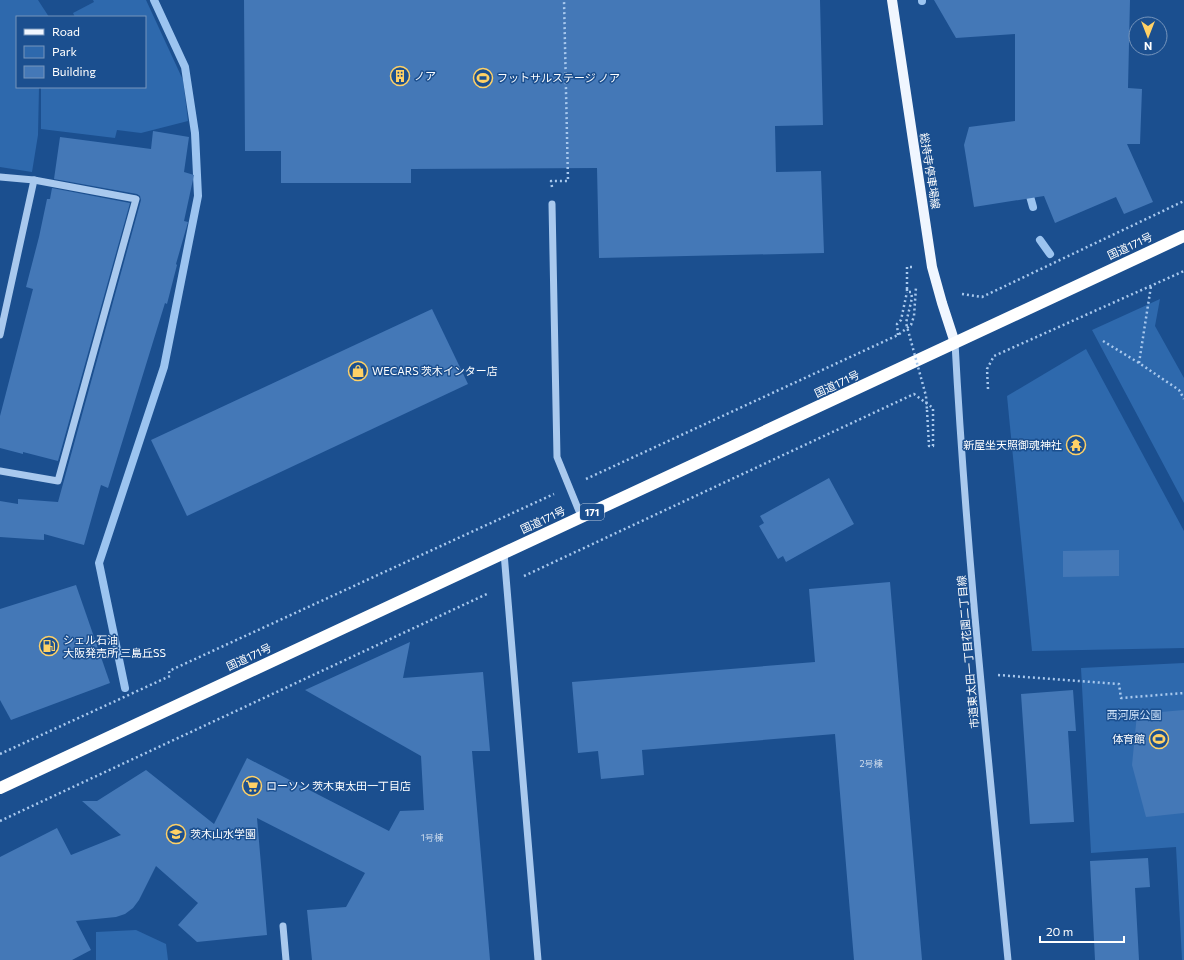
<svg xmlns="http://www.w3.org/2000/svg" width="1184" height="960" font-family="Commissioner,'Noto Sans JP',sans-serif">
<style>
.green{fill:#2e69ad}
.lines{fill:none;stroke-linecap:round;stroke-linejoin:round}
.stream{stroke:#9cc4f0;stroke-width:8}
.building{fill:#4478b7}
.path{stroke:#a9c9ee;stroke-width:2.5;stroke-dasharray:2 3;stroke-linecap:butt}
.minor{stroke:#a9c9ee;stroke-width:7}
.major{stroke:#f0f6ff;stroke-width:10}
.highway{stroke:#fff;stroke-width:12}
.path-bridge{stroke:#a9c9ee;stroke-width:2.5;stroke-dasharray:2 3;stroke-linecap:butt}
.labels{text-anchor:middle;stroke-width:3;stroke-linejoin:round;paint-order:stroke}
.number-label{font-size:9px;fill:#d0dded}
.shield{fill:#1b4f8f;stroke:#bbcadd;stroke-width:1}
.shield-label{font-size:10px;font-weight:bold;fill:#fff}
.poi-label{font-size:11px;fill:#fff;stroke:#1b4f8f;text-anchor:start}
.street-label{font-size:11px;fill:#fff;stroke:#1b4f8f}
.park-label{font-size:11px;fill:#cfe3fa;stroke:#1b4f8f}
</style>
<rect width="100%" height="100%" fill="#1b4f8f"/>
<g class="green">
<path d="M0 0H38L49 17H17V87H39L38 135 32 172 0 167Z"/>
<path d="M93 0H146L183 80 188 121 141 133 117 130 115 138 41 129V87H145V17H75L73 13 94 2Z"/>
<path d="M1160 299 1155 326 1184 378V503L1092 330Z"/>
<path d="M1086 349 1184 531V648L1032 651 1007 396Z"/>
<path d="M1184 663V960H1182L1176 847 1091 853 1081 668Z"/>
<path d="M136 930 166 944 168 960H96V932Z"/>
</g>
<g class="lines">
<g class="stream">
<path d="M922 0V1"/>
<path d="M1028 189 1033 207"/>
<path d="M1040 240 1050 254"/>
<path d="M125 688 99 563 164 367 198 196 195 133 185 67 154 0"/>
</g>
</g>
<g class="building">
<path d="M244 0H820L823 125 775 126 776 172 821 171 824 253 599 258 597 168 411 169V183H281V151H245Z"/>
<path d="M934 0H1130L1128 88 1142 89 1140 144H1127L1153 202 1124 214 1116 197 1055 223 1044 196 974 207 964 145 969 127 1015 121V34L956 38Z"/>
<path d="M153 131 189 137 184 172 194 175 184 221 188 222 176 264 177 265 167 304 165 303 108 488 101 485 84 545 44 534V540L0 537V501L18 504V499L58 502 141 200 140 196 137 194 54 179 60 137 151 149Z"/>
<path d="M52 188 130 203 58 461 23 452V454L0 448V416L33 289 26 287 39 237 47 199H50Z"/>
<path d="M432 309 468 384 187 516 151 440Z"/>
<path d="M829 478 854 524 786 562 783 556 778 559 759 526 764 523 760 516Z"/>
<path d="M1119 550V576L1063 577V551Z"/>
<path d="M890 582 922 960H854L835 734 642 750 644 775 601 779 598 751 578 753 572 682 815 662 809 589Z"/>
<path d="M76 585 110 683 11 720 0 700V609Z"/>
<path d="M410 642 403 678 483 672 490 751H472L490 960H312L307 910 346 907 365 873 257 818 267 935 197 942 178 925 198 903 156 866 139 900 133 908 125 914 116 917 76 921 91 950 72 960H0V857L57 828 71 855 121 835 82 801H97L146 770 214 824 247 758 389 831 400 811 424 810 421 756 305 690Z"/>
<path d="M1073 690 1076 731H1068L1074 822 1030 824 1021 694Z"/>
<path d="M1184 710V813L1146 817 1132 765 1137 714Z"/>
<path d="M1148 858 1150 887 1135 888 1139 960H1095L1090 861Z"/>
</g>
<g class="lines">
<g class="path">
<path d="M552 187 551 181H568L564 0"/>
<path d="M907 289V267H912"/>
<path d="M962 294 982 297 1184 201"/>
<path d="M898 335 897 324 901 320 907 292"/>
<path d="M1103 341 1139 363 1179 390 1184 399"/>
<path d="M1139 363 1151 286"/>
<path d="M988 389 987 369 994 356 1184 271"/>
<path d="M586 479 898 335 911 325 914 316 916 287"/>
<path d="M524 576 914 394 933 408V446H929L927 410"/>
<path d="M998 675 1119 684 1121 698 1184 693"/>
<path d="M0 754 170 676 169 671 554 494"/>
<path d="M0 821 489 593"/>
</g>
<g class="minor">
<path d="M0 177 34 180 0 335"/>
<path d="M552 204 557 457 581 516"/>
<path d="M955 343C966 549 988 754 1008 960"/>
<path d="M0 471 58 481 136 199 34 180"/>
<path d="M504 553 538 960"/>
<path d="M283 926 286 960"/>
</g>
<path class="major" d="M892 0 932 267 942 303 955 343"/>
<path class="highway" d="M0 788 1184 236"/>
<path class="path-bridge" d="M907 289V292H911L912 298 906 323 926 396 927 410"/>
</g>
<defs>
<g id="building-ring" transform="scale(1)"><circle r="9.5" fill="#1b4f8f" stroke="#ffd166" stroke-width="1.5"/><path d="M-4-6H4V6H1V3H-1V6H-4ZM-2.5-4.3h1.7v1.8h-1.7ZM.8-4.3h1.7v1.8H.8ZM-2.5-1h1.7V.8h-1.7ZM.8-1h1.7V.8H.8Z" fill="#ffd166"/></g>
<g id="stadium-ring" transform="scale(1)"><circle r="9.5" fill="#1b4f8f" stroke="#ffd166" stroke-width="1.5"/><path d="M0-5a6.5 5 0 1 0 0 10a6.5 5 0 1 0 0-10ZM-3.5-1.8h7v3.6h-7Z" fill="#ffd166"/></g>
<g id="shop-ring" transform="scale(1)"><circle r="9.5" fill="#1b4f8f" stroke="#ffd166" stroke-width="1.5"/><path d="M-5-2.5h2.3a2.7 3.5 0 0 1 5.4 0H5L5.5 6h-11ZM-1.5-2.5h3a1.5 2.3 0 0 0-3 0Z" fill="#ffd166"/></g>
<g id="temple-ring" transform="scale(1)"><circle r="9.5" fill="#1b4f8f" stroke="#ffd166" stroke-width="1.5"/><path d="M0-6L5-2H3V0L6.5 2.5H4V6H1.5V3h-3V6H-4V2.5H-6.5L-3 0V-2H-5Z" fill="#ffd166"/></g>
<g id="fuel-ring" transform="scale(1)"><circle r="9.5" fill="#1b4f8f" stroke="#ffd166" stroke-width="1.5"/><path d="M-5.5-6h7V0h2V4h1.3V-2.5L3-4.5l.8-.8L6-3V5H2.5V1h-1V6h-7ZM-4.2-4.7v3.2H.2V-4.7Z" fill="#ffd166"/></g>
<g id="supermarket-ring" transform="scale(1)"><circle r="9.5" fill="#1b4f8f" stroke="#ffd166" stroke-width="1.5"/><path d="M-6-5.5h2.5l.6 2H6L4.5 2H-2.5L-4.4-4H-6ZM-1.5 3.2a1.3 1.3 0 1 0 .1 0ZM3 3.2a1.3 1.3 0 1 0 .1 0Z" fill="#ffd166"/></g>
<g id="school-ring" transform="scale(1)"><circle r="9.5" fill="#1b4f8f" stroke="#ffd166" stroke-width="1.5"/><path d="M0-5L7-2L0 1L-7-2ZM-4 1L0 2.5L4 1V4Q0 6-4 4Z" fill="#ffd166"/></g>
</defs>
<g fill-rule="evenodd">
<use href="#building-ring" x="400" y="76"/>
<use href="#stadium-ring" x="483" y="78"/>
<use href="#shop-ring" x="358" y="371"/>
<use href="#temple-ring" x="1076" y="445"/>
<use href="#fuel-ring" x="49" y="646"/>
<use href="#stadium-ring" x="1159" y="739"/>
<use href="#supermarket-ring" x="252" y="786"/>
<use href="#school-ring" x="176" y="834"/>
</g>
<g class="labels">
<g class="number-label">
<text x="871" y="767">2号棟</text>
<text x="432" y="841">1号棟</text>
</g>
<rect class="shield" x="580" y="504" width="24" height="16" rx="3"/>
<g class="shield-label">
<text x="592" y="516">171</text>
</g>
<g class="poi-label">
<text x="414" y="80">ノア</text>
<text x="497" y="82">フットサルステージ ノア</text>
<text x="372" y="375">WECARS 茨木インター店</text>
<text x="1062" y="449" text-anchor="end">新屋坐天照御魂神社</text>
<text x="63" y="644">シェル石油<tspan x="63" dy="13">大阪発売所 三島丘SS</tspan></text>
<text x="1145" y="743" text-anchor="end">体育館</text>
<text x="266" y="790">ローソン 茨木東太田一丁目店</text>
<text x="190" y="838">茨木山水学園</text>
</g>
<g class="street-label">
<text transform="translate(930 171) rotate(81)" y="4">総持寺停車場線</text>
<text transform="translate(1130 246) rotate(-25)" y="4">国道171号</text>
<text transform="translate(837 384) rotate(-25)" y="4">国道171号</text>
<text transform="translate(543 520) rotate(-25)" y="4">国道171号</text>
<text transform="translate(968 652) rotate(-95)" y="4">市道東太田一丁目花園二丁目線</text>
<text transform="translate(249 657) rotate(-25)" y="4">国道171号</text>
</g>
<g class="park-label">
<text x="1134" y="719">西河原公園</text>
</g>
</g>
<rect x="16" y="16" width="130" height="72" fill="#1b4f8f" stroke="#7695bc"/>
<rect x="24" y="29" width="20" height="6" fill="#f0f6ff" stroke="#7695bc"/>
<text x="52" y="36" font-size="12" fill="#ffffff">Road</text>
<rect x="24" y="46" width="20" height="12" fill="#2e69ad" stroke="#7695bc"/>
<text x="52" y="56" font-size="12" fill="#ffffff">Park</text>
<rect x="24" y="66" width="20" height="12" fill="#4478b7" stroke="#7695bc"/>
<text x="52" y="76" font-size="12" fill="#ffffff">Building</text>
<g transform="translate(1148 36) rotate(180)"><circle r="19" fill="#1b4f8f" stroke="#7695bc"/>
<path d="M0-3L7 15L0 10L-7 15Z" fill="#ffd166"/>
<text y="-6" font-size="11" font-weight="bold" text-anchor="middle" fill="#ffffff">N</text>
</g>
<path d="M1040 936v6h84v-6" fill="none" stroke="#ffffff" stroke-width="2"/>
<text x="1046" y="936" font-size="12" fill="#ffffff" stroke="#1b4f8f" stroke-width="3" paint-order="stroke">20 m</text>
</svg>
